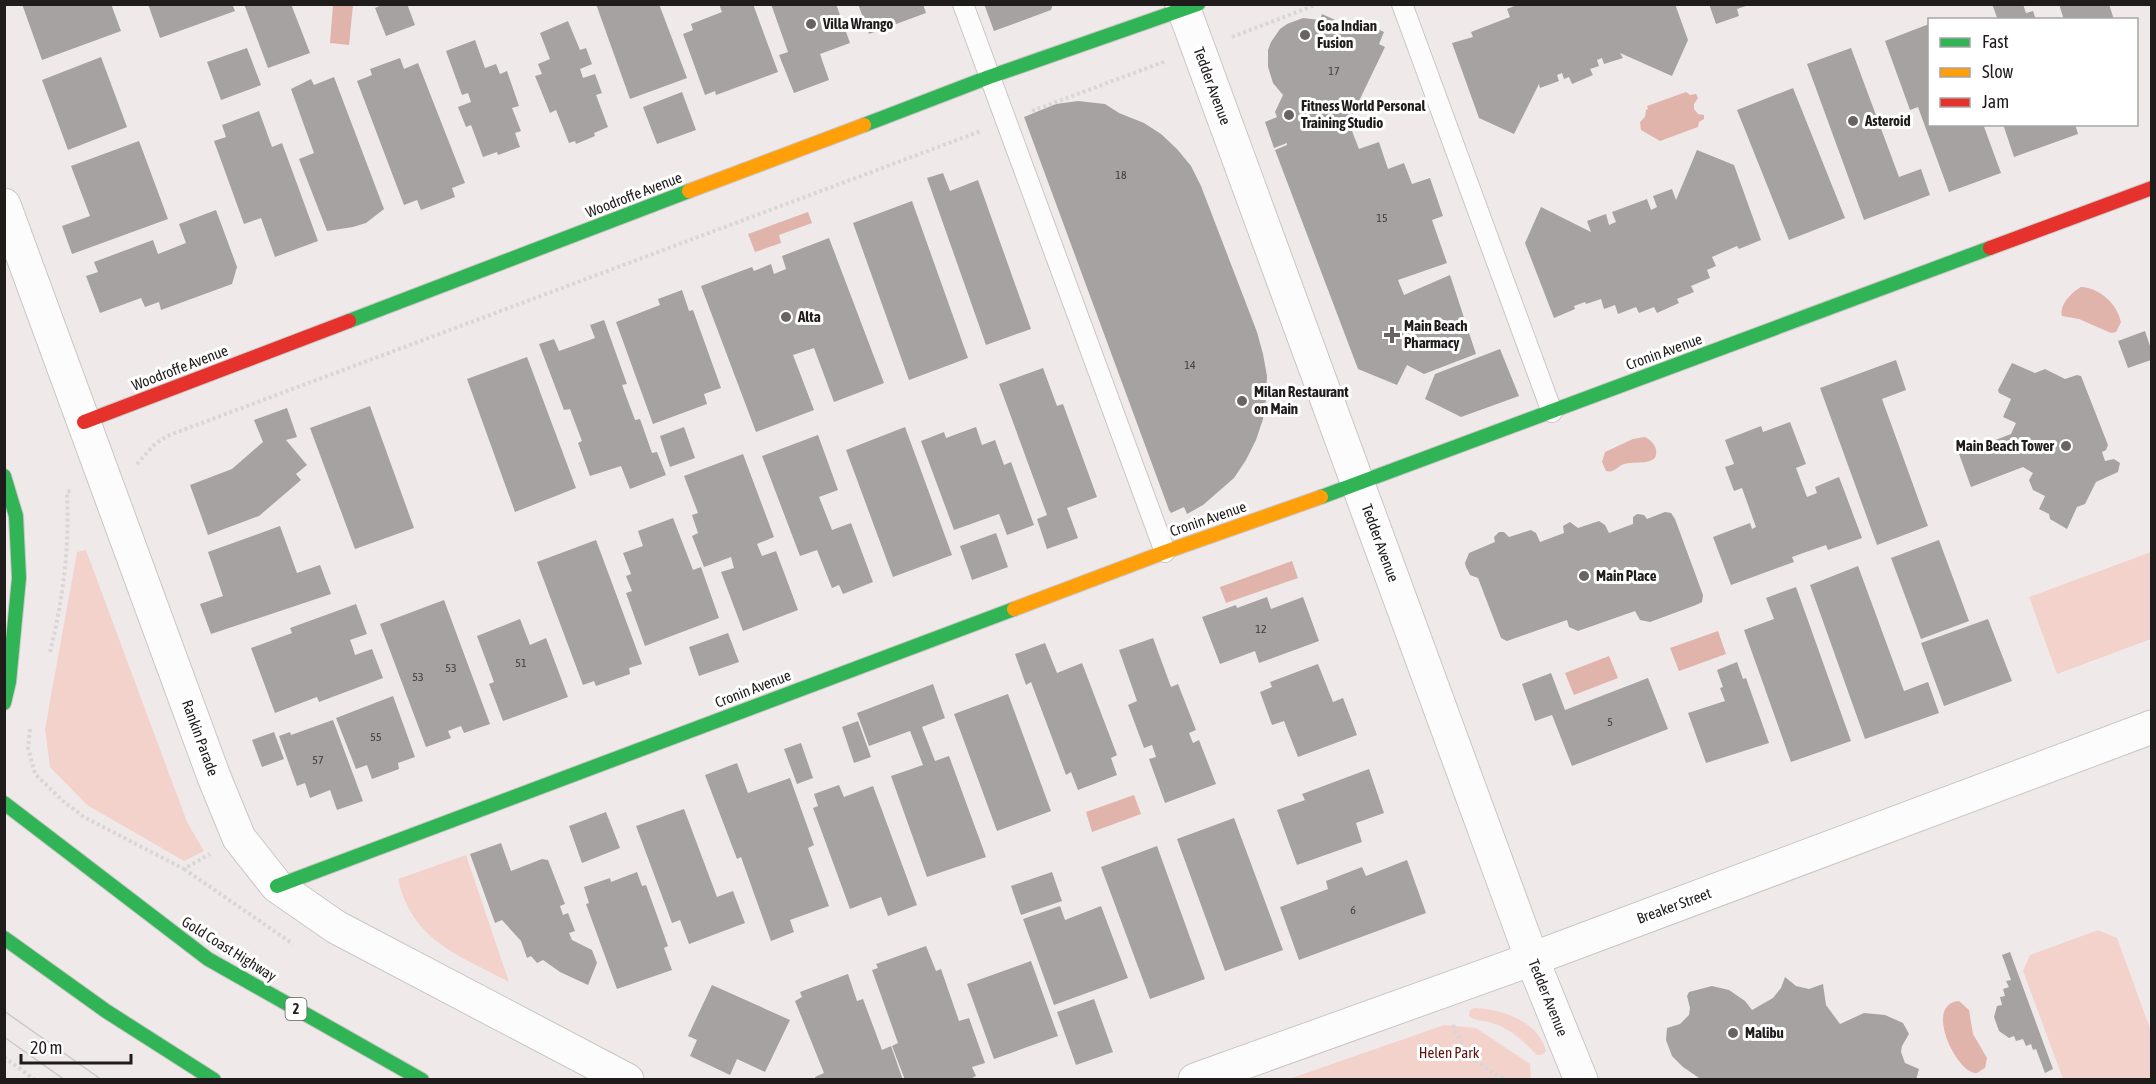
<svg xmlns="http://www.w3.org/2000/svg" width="2156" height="1084" font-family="'Asap Condensed',sans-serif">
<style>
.green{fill:#f4d2cc}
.water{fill:#e0b3ab}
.building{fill:#a6a2a2}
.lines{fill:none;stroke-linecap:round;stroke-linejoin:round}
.lane-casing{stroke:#cac6c5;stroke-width:22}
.street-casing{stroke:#cac6c5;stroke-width:35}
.fast-casing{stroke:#cac6c5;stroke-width:16}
.slow-casing{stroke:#cac6c5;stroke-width:16}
.jam-casing{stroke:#cac6c5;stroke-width:16}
.path{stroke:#d8d6d6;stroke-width:4;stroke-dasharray:3 3;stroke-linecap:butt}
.lane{stroke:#fdfcfc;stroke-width:20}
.street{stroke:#fdfcfc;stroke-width:33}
.fast{stroke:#30b455;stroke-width:14}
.slow{stroke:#ff9f0a;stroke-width:14}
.jam{stroke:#e5322d;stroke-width:14}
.tram{stroke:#cac9c9;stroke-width:1.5}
.poi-dot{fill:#686464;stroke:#fff;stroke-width:2}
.labels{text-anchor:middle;stroke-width:6;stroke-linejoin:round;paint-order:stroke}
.number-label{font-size:12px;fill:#423e3e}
.shield{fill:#fff;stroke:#636060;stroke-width:1.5}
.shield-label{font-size:14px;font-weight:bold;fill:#201c1c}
.poi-label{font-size:15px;font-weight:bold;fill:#201c1c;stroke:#fff;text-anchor:start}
.street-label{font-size:15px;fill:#201c1c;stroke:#fff}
.park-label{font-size:15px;fill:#5e140e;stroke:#fff}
</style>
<rect width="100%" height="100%" fill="#efeae9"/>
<g class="green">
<path d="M86 550 187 822 204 851 184 861 87 805 50 767 45 729 77 552Z"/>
<path d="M2151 552V639L2057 674 2029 597Z"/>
<path d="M466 855 509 982C459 955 412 941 398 879Z"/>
<path d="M2098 930 2117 938 2151 1031V1079H2063L2023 971 2030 955Z"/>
<path d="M1474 1008C1502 1009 1538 1021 1546 1051L1542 1055H1537C1524 1042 1510 1028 1492 1023 1484 1020 1476 1022 1469 1016L1470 1010Z"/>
<path d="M1444 1025 1476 1028 1530 1064 1531 1079H1289Z"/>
</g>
<g class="water">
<path d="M333 5H353L349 45 330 43Z"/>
<path d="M1686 92 1690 95 1696 94 1698 98 1694 104V109L1698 114 1704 115V119L1699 122 1698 127 1660 141 1641 130 1640 122 1645 117 1646 110 1648 109 1647 106Z"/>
<path d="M808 212 812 223 779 235 781 243 755 252 748 234Z"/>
<path d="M2081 287C2100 288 2117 304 2121 322L2116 332 2111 333 2079 319 2062 316C2059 305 2072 292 2081 287Z"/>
<path d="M1645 437C1653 441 1659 449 1655 458 1646 465 1635 461 1624 464 1616 467 1615 473 1606 471L1602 462 1605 452 1633 439Z"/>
<path d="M1292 561 1298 578 1226 603 1220 587Z"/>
<path d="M1718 631 1726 654 1679 671 1670 648Z"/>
<path d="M1609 656 1618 678 1574 695 1565 673Z"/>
<path d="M1134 795 1141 814 1092 832 1086 812Z"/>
<path d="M1959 1001 1969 1010 1973 1034 1987 1058 1985 1068C1983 1069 1979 1072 1977 1073 1958 1076 1922 1004 1959 1001Z"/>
</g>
<g class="building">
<path d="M22 4H111L121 31 42 60Z"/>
<path d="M148 4H232L235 11 160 38Z"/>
<path d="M244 4H291L310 53 268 68Z"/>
<path d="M384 4H407L415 25 386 36 375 8Z"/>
<path d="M596 4H659L687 78 630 99Z"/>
<path d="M719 4H753L778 72 716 95 715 91 705 95 683 34 693 30 691 24 722 12Z"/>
<path d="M771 4H836L850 43 820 54 829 80 794 93 779 55 788 52Z"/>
<path d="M858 4H923L926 13 869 34Z"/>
<path d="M984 4H1053L1051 10 994 31Z"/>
<path d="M1519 4H1675L1688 40 1672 76 1620 53 1623 58 1604 64 1602 58 1597 60 1599 66 1590 69 1593 75 1572 84 1569 77 1564 79 1562 73 1557 75 1559 81 1540 88 1539 84 1514 134 1479 118 1452 43 1473 37 1471 32 1510 17 1507 9Z"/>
<path d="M1709 4H1749V5L1737 9 1739 16 1716 24Z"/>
<path d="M1992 4H2023L2026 13 2033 11 2036 20H1998Z"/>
<path d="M2059 4H2109L2114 20H2064Z"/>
<path d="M1322 14 1351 27 1355 18 1384 32 1379 44 1385 47 1347 126 1352 131 1359 149 1379 142 1388 169 1404 163 1412 184 1430 178 1443 216 1432 220 1447 263 1398 280 1404 295 1450 275 1476 354 1424 374 1407 365 1397 385 1358 369 1275 150 1287 145V143L1274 148 1265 122 1277 117 1275 112 1283 95 1273 83 1268 67V50L1271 42 1280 29 1287 24 1303 18 1320 20Z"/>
<path d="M568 21 580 50 586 48 592 64 580 69 583 78 595 74 602 93 596 95 608 127 594 133 595 136 576 144 575 141 569 143 556 110 550 113 535 76 542 74 538 64 550 59 540 33Z"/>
<path d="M1929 24V124H1983L2001 173 1949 192 1918 107 1910 110 1885 41Z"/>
<path d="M475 40 485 68 496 64 500 74 507 71 519 106 512 108 521 131 515 133 520 147 498 155 497 152 483 157 471 125 466 127 458 107 471 102 468 93 462 95 446 51Z"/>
<path d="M247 48 261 85 221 100 207 62Z"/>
<path d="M1851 48 1899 177 1921 169 1930 195 1864 220 1807 64Z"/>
<path d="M101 57 127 127 68 150 42 80Z"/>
<path d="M400 58 404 69 418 63 465 183 452 188 455 197 421 210 417 200 404 205 357 81 372 75 370 69Z"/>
<path d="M334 77 384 209 366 223 353 227 327 231 299 159 314 153 291 89 311 79 314 85Z"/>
<path d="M1793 88 1845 218 1789 240 1737 110Z"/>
<path d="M682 92 696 130 657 144 643 107Z"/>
<path d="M1078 101 1105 104 1119 113 1144 123 1161 134 1177 149 1191 166 1201 186 1257 332 1263 354 1267 376 1266 399 1263 419 1256 440 1246 460 1234 478 1203 505 1187 514 1184 507 1171 513 1169 510 1024 117 1056 104Z"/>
<path d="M259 111 272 147 282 143 318 241 275 257 261 218 244 224 214 141 226 137 222 125Z"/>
<path d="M2003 124H2075L2078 134 2014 157Z"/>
<path d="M139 141 168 219 72 254 62 226 90 216 71 166Z"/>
<path d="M1697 150 1734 165 1761 240 1739 249 1737 246 1712 257 1716 266 1707 270 1710 278 1691 286 1694 292 1677 299 1679 303 1657 313 1654 307 1639 313 1636 307 1618 314 1615 305 1604 309 1601 299 1586 304 1585 302 1574 306 1575 309 1554 318 1525 243 1541 207 1591 232 1587 221 1606 214 1609 225 1616 222 1612 212 1647 199 1651 210 1657 207 1653 196 1672 189 1676 200Z"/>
<path d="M943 173 950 191 978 180 1031 329 986 345 927 178Z"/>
<path d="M912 201 968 358 909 380 853 223Z"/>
<path d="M216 210 237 267 232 284 161 310 159 302 145 307 141 298 100 313 86 276 98 272 94 262 153 240 158 254 186 243 179 224Z"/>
<path d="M829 238 884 383 834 402 814 348 793 355 814 410 756 432 701 286 752 267 754 271 771 264 774 274 786 269 782 256Z"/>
<path d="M682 290 689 311 693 310 721 388 704 394 707 404 653 424 616 322 660 305 658 299Z"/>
<path d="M604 320 627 384 622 385 635 420 640 419 652 453 657 452 666 475 630 489 621 466 590 476 578 443 582 441 570 409 564 410 539 344 554 339 559 351 576 345 595 338 590 325Z"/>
<path d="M2145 331 2151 349V360L2128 368 2118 341Z"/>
<path d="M1500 349 1519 396 1461 417 1425 399 1435 374Z"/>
<path d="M527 357 576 488 515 512 467 379Z"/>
<path d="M1896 360 1906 390 1882 399 1928 526 1877 545 1820 388Z"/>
<path d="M2012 363 2035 373 2045 369 2065 379 2077 375 2081 376 2108 445 2106 450 2102 452 2105 461 2114 459 2120 463 2118 472 2096 482 2085 504 2077 507 2067 529 2050 519 2049 514 2039 509 2045 496 2033 490 2029 480 2033 473 2023 467 1971 487 1959 454 2011 434 2016 423 2003 417 2011 399 1999 393 1998 390Z"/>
<path d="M1043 368 1057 406 1063 404 1097 497 1067 508 1078 538 1047 549 1037 519 1047 515 999 384Z"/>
<path d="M370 406 414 528 355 549 310 428Z"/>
<path d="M287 408 297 437 286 440 307 465 296 474 301 480 259 516 208 535 190 485 232 469 263 442 254 420Z"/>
<path d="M1790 422 1806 464 1796 468 1807 497 1817 493 1815 487 1839 477 1862 538 1828 550 1826 545 1792 557 1794 562 1731 585 1713 537 1750 523 1752 529 1756 527 1742 488 1734 491 1725 467 1734 464 1725 440 1761 426 1763 432Z"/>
<path d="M684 427 695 458 670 467 660 436Z"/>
<path d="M905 427 952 555 893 577 846 450Z"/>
<path d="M976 427 982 445 995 440 1004 465 1011 462 1034 525 1007 535 999 514 954 530 921 441 944 432 946 438Z"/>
<path d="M818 435 838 490 819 497 832 530 851 523 873 582 843 594 839 585 832 588 817 550 800 556 762 456Z"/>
<path d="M743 454 774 537 757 544 762 556 776 551 798 610 743 631 721 572 734 568 731 557 704 567 692 536 698 533 692 515 698 513 684 476Z"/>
<path d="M1665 512 1671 513 1675 519 1703 595 1702 602 1696 605 1650 622 1640 620 1635 611 1578 631 1569 627 1567 620 1507 641 1501 638 1478 578 1470 575 1466 567 1465 563 1469 553 1495 542 1494 537 1499 532H1504L1509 537 1531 530 1536 533 1540 542 1564 533 1563 526 1570 522 1578 528 1599 521 1605 525 1609 533 1633 524V517L1637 514 1644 515 1647 519Z"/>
<path d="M673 518 693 570 701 567 719 618 645 646 626 593 632 591 626 576 631 574 623 553 643 546 638 531Z"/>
<path d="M280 526 297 573 320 565 331 594 211 634 200 604 223 596 208 552Z"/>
<path d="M996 533 1008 567 972 580 960 546Z"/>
<path d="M596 540 642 664 629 668 630 674 596 686 594 681 583 685 537 562Z"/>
<path d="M1939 540 1969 621 1921 639 1891 558Z"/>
<path d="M1858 566 1904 691 1928 682 1939 713 1865 739 1810 585Z"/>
<path d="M1796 587 1851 741 1791 762 1744 630 1774 619 1766 598Z"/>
<path d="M1267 597 1271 609 1303 597 1319 641 1259 663 1255 651 1220 664 1202 617 1236 605 1237 608Z"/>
<path d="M444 600 490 724 464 733 461 726 448 731 451 738 426 747 380 624Z"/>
<path d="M356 604 367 634 350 640 353 648 355 655 372 649 383 678 319 702 317 697 275 713 251 648 292 633 290 628Z"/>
<path d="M520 619 530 645 546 638 568 697 503 721 489 684 494 682 477 636Z"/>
<path d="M1988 619 2012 681 1944 706 1921 643Z"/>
<path d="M728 633 739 662 699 676 689 647Z"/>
<path d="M1153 638 1171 687 1178 684 1196 730 1189 733 1193 743 1199 740 1216 784 1165 803 1149 759 1156 757 1152 745 1144 748 1128 705 1137 701 1119 650Z"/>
<path d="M1045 643 1057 673 1082 663 1117 755 1111 758 1117 775 1078 790 1071 772 1066 775 1031 682 1026 685 1015 654Z"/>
<path d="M1737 662 1743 679 1746 678 1769 743 1706 763 1688 713 1725 701 1720 688 1723 687 1717 670Z"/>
<path d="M1318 664 1333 702 1343 698 1357 735 1298 757 1284 721 1272 725 1260 692 1272 687 1270 682Z"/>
<path d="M1551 673 1565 710 1648 678 1668 729 1572 766 1552 715 1535 721 1522 684Z"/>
<path d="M933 684 945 718 922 727 935 761 949 756 986 857 927 877 891 776 923 765 910 731 869 746 857 713Z"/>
<path d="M1008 694 1051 811 997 831 954 714Z"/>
<path d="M393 696 415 757 398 763 399 769 372 779 367 765 356 769 336 718Z"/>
<path d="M333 720 363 801 337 810 330 790 310 798 305 783 297 786 279 736 290 732 291 735Z"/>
<path d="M858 721 871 757 854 763 842 727Z"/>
<path d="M274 732 284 759 262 767 252 740Z"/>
<path d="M801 743 813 778 797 784 784 749Z"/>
<path d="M737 763 748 793 790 778 814 845 808 848 829 906 790 920 794 932 771 941 741 857 737 859 705 775Z"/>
<path d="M1369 769 1384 813 1356 823 1362 842 1297 865 1277 810 1305 800 1302 794Z"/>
<path d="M839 785 844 797 873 786 917 905 888 916 881 897 850 909 813 808 818 806 814 794Z"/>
<path d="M684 809 717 897 733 891 745 923 689 944 680 920 672 923 636 826Z"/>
<path d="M606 812 620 848 582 863 569 826Z"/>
<path d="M1234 818 1283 950 1225 971 1177 839Z"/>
<path d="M501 843 511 871 542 859 548 860 565 904 560 906 563 915 568 913 575 931 569 933 572 940 592 950 597 963 588 985 560 972 543 960 537 963 531 956 527 958 521 941 502 920 495 923 470 854Z"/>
<path d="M1157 846 1205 979 1150 999 1101 867Z"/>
<path d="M1407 860 1426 913 1299 960 1280 907 1328 889 1326 881 1362 867 1366 876Z"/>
<path d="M637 872 642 886 646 885 668 946 664 948 672 970 617 989 586 904 589 903 584 887 610 878 611 882Z"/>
<path d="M1052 872 1062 901 1021 915 1011 886Z"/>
<path d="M1060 906 1065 920 1101 906 1128 978 1054 1005 1023 919Z"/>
<path d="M926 946 936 971 941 969 959 1021 969 1018 985 1063 972 1067 976 1076 968 1080H905L892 1046 898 1043 872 970 878 968 876 964Z"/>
<path d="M2010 952 2053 1069 2045 1073 2036 1049 2033 1050 2031 1044 2026 1046 2023 1039 2016 1041 2014 1036 2009 1038 1999 1031 1994 1017 1997 1006 2002 1005 2000 997 2005 996 2003 989 2009 987 2006 981 2011 980 2002 955Z"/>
<path d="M1031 961 1058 1036 994 1059 967 984Z"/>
<path d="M848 974 857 1001 863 999 882 1050 891 1046 903 1080H816L815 1077 824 1073 795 1001 802 997 800 992Z"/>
<path d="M1785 977 1796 986 1809 989 1823 984 1826 1005 1840 1024 1864 1013 1885 1015 1903 1023 1909 1034 1902 1046 1901 1052 1905 1063 1919 1069 1916 1080H1702L1683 1067 1672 1056 1666 1040 1667 1028 1680 1024 1689 1015 1690 1008 1687 996 1689 992 1712 986 1729 990 1745 1001 1752 1010 1773 998 1781 988Z"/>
<path d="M712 985 790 1020 765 1072 737 1059 730 1075 690 1056 697 1040 688 1036Z"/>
<path d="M1094 999 1113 1052 1076 1065 1057 1012Z"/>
</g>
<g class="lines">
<g class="lane-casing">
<g id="lane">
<path d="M963 4 1165 552"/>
<path d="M1402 4 1552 412"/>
</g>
</g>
<g class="street-casing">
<g id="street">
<path d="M1182 4 1532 959 1581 1080"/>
<path d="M4 205 214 777 239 838 277 886 336 927 627 1080"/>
<path d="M1195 1080 1532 959 2152 727"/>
</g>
</g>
<g class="fast-casing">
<g id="fast">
<path d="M864 125 989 77 1198 4"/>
<path d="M349 321 689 191"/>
<path d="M4 476 16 516 19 578 9 682 4 703"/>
<path d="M1321 497 1990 248"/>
<path d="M4 803 208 959 422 1080"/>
<path d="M277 886 1014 609"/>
<path d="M4 938 106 1011 214 1080"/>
</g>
</g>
<g class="slow-casing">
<g id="slow">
<path d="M689 191 864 125"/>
<path d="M1014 609 1165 552 1321 497"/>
</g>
</g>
<g class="jam-casing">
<g id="jam">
<path d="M1990 248 2152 188"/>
<path d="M84 422 349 321"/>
</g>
</g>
<g class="path">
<path d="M1232 37 1318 4"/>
<path d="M1032 111 1166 61"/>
<path d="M137 464 154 445 167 436 981 131"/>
<path d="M50 652C63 600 70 545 67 492L72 490"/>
<path d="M30 729 28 748 35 774 63 801 84 817 184 869 210 854"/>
<path d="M184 869 293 944"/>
<path d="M1453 1025C1462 1049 1484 1073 1510 1080"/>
<path d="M4 1057 35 1080"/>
</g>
<use href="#lane" class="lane"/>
<use href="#street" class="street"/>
<use href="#fast" class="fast"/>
<use href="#slow" class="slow"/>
<use href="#jam" class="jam"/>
<g class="tram">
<path d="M4 1011 102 1080"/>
<path d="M4 1037 65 1080"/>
</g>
</g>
<g class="poi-dot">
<circle cx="811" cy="24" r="6"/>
<circle cx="1305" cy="35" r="6"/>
<circle cx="1289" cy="115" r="6"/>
<circle cx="1853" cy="121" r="6"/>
<circle cx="786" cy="317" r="6"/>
<path d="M1389 326h6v6h6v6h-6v6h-6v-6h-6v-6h6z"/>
<circle cx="1242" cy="401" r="6"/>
<circle cx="2066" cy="446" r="6"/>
<circle cx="1584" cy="576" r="6"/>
<circle cx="1733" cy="1033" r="6"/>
</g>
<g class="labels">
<g class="number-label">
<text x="1334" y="75">17</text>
<text x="1121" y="179">18</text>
<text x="1382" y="222">15</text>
<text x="1190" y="369">14</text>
<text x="1261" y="633">12</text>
<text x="521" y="667">51</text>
<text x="451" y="672">53</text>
<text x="418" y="681">53</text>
<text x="1610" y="726">5</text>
<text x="376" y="741">55</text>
<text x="318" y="764">57</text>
<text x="1353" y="914">6</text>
</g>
<rect class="shield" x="285.5" y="998" width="21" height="22" rx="4.5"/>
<g class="shield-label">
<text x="296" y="1014">2</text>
</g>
<g class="poi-label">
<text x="823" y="29">Villa Wrango</text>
<text x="1317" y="31">Goa Indian<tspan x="1317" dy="17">Fusion</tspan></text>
<text x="1301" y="111">Fitness World Personal<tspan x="1301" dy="17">Training Studio</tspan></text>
<text x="1865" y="126">Asteroid</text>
<text x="798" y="322">Alta</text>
<text x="1404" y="331">Main Beach<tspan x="1404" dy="17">Pharmacy</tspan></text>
<text x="1254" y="397">Milan Restaurant<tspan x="1254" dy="17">on Main</tspan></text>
<text x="2054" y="451" text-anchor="end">Main Beach Tower</text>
<text x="1596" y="581">Main Place</text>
<text x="1745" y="1038">Malibu</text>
</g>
<g class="street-label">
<text transform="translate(1212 86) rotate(70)" y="5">Tedder Avenue</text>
<text transform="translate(634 195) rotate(-21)" y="5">Woodroffe Avenue</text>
<text transform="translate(1664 352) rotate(-20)" y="5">Cronin Avenue</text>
<text transform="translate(180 368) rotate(-21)" y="5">Woodroffe Avenue</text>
<text transform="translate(1208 519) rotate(-19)" y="5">Cronin Avenue</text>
<text transform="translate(1380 543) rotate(70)" y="5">Tedder Avenue</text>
<text transform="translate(753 689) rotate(-21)" y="5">Cronin Avenue</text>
<text transform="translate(200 738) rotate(70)" y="5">Rankin Parade</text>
<text transform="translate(1674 906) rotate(-20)" y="5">Breaker Street</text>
<text transform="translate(229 949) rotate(32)" y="5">Gold Coast Highway</text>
<text transform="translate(1548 998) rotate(68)" y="5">Tedder Avenue</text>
</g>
<g class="park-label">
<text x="1449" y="1058">Helen Park</text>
</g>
</g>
<rect width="2156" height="1084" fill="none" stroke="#201c1c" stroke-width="12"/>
<rect x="1928" y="18" width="210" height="108" fill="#ffffff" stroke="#a6a4a4" stroke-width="1.5"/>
<rect x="1940" y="38" width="30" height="9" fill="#30b455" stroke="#a6a4a4" stroke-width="1.5"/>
<text x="1982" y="48" font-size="18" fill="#201c1c">Fast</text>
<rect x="1940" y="68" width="30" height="9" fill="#ff9f0a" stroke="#a6a4a4" stroke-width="1.5"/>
<text x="1982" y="78" font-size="18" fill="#201c1c">Slow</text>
<rect x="1940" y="98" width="30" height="9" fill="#e5322d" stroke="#a6a4a4" stroke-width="1.5"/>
<text x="1982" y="108" font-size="18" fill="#201c1c">Jam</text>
<path d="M21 1054v9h110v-9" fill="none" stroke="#201c1c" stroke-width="3"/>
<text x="30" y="1054" font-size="18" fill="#201c1c" stroke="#ffffff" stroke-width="4.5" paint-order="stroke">20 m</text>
</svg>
